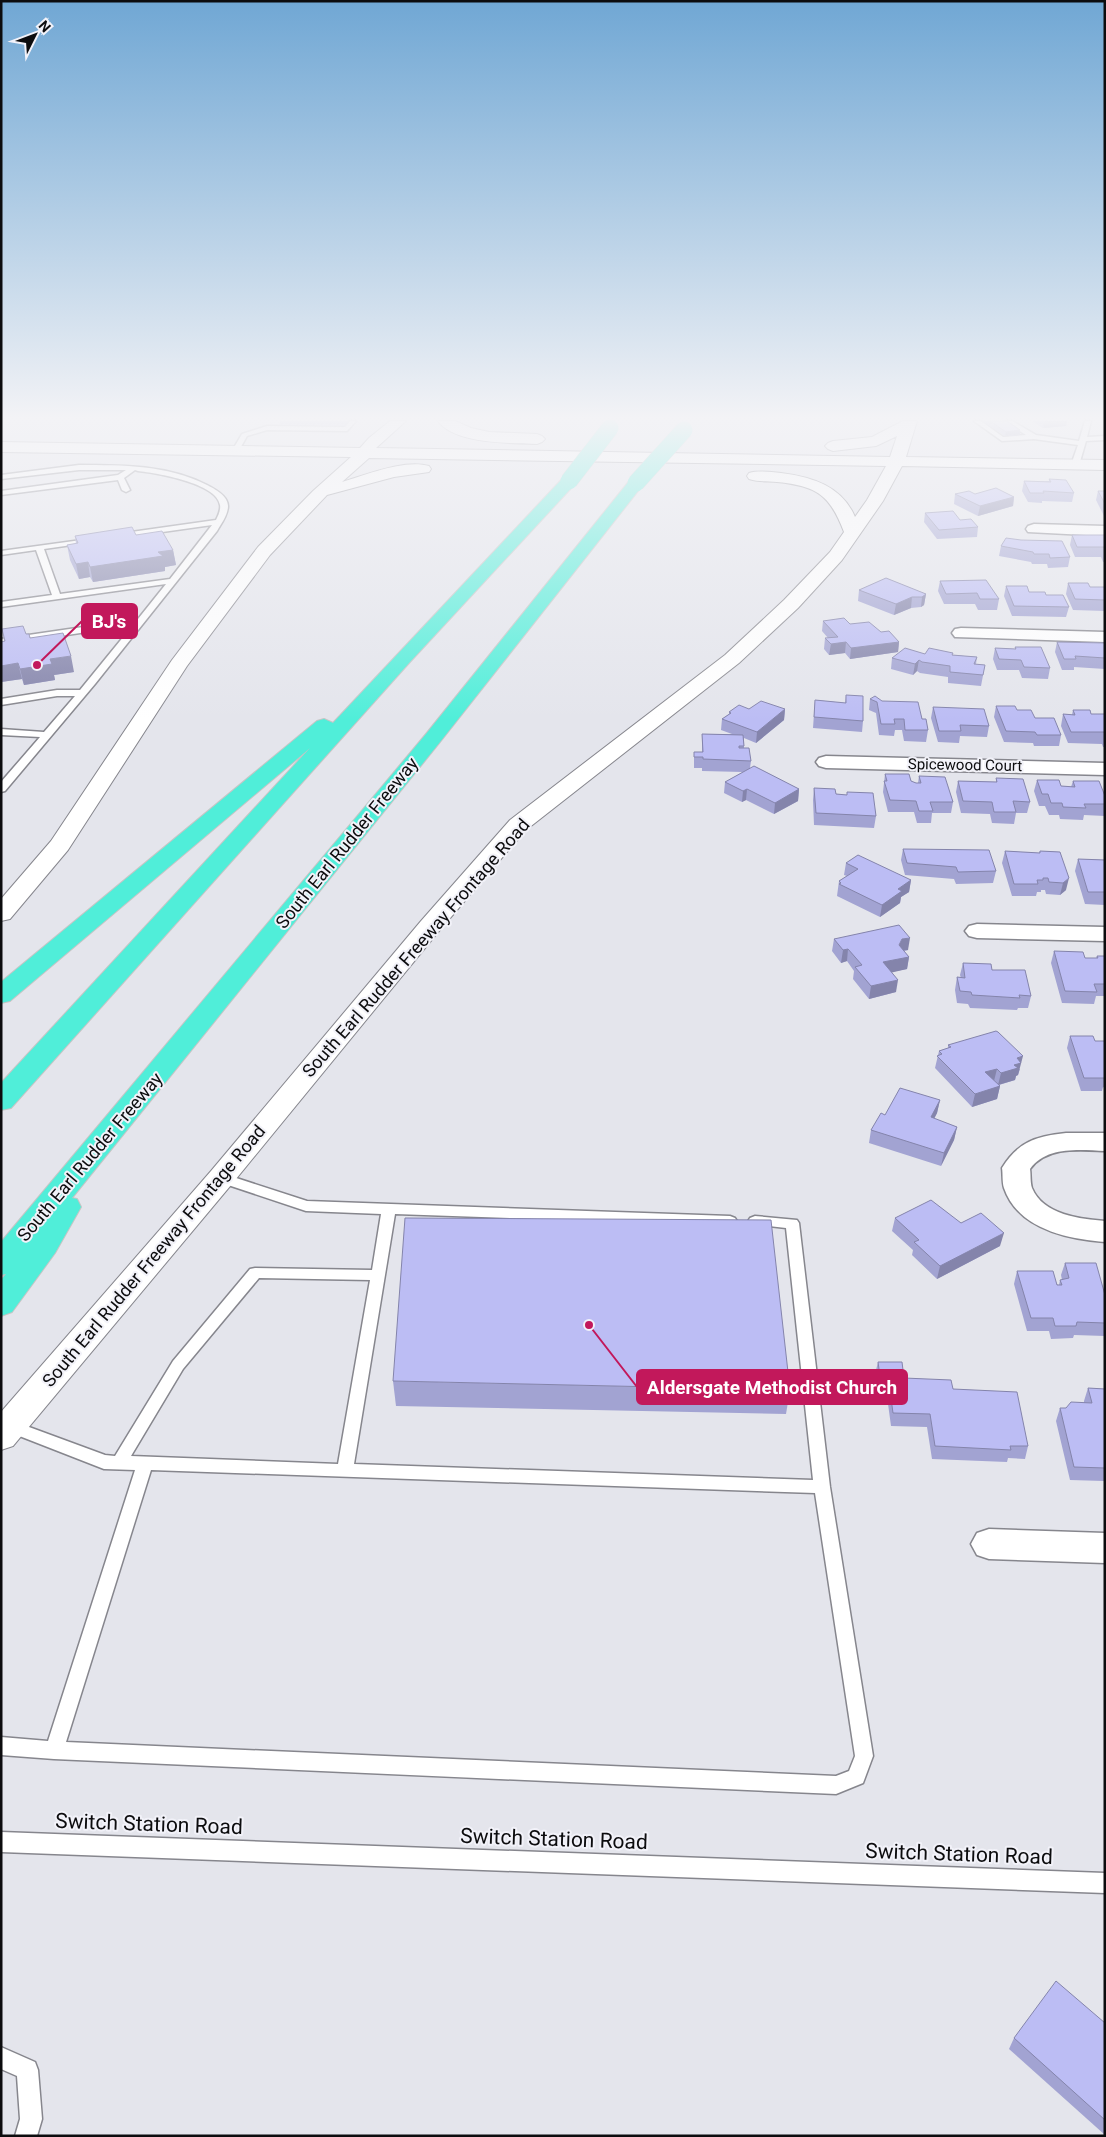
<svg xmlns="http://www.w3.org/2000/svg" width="1106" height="2137" font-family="Roboto,sans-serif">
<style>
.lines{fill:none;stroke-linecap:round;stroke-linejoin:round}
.service-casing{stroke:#86868d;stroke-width:3}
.minor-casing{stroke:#86868d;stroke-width:3}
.secondary-casing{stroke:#86868d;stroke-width:2}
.motorway-casing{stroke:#c5c5c5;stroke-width:2}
.service{fill:#fff;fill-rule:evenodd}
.minor{fill:#fff;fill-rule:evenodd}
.secondary{fill:#fff;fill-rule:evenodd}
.motorway{fill:#50eed9;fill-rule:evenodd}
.motorway-bridge-casing{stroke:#c5c5c5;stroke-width:18;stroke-linecap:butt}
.motorway-bridge{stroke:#50eed9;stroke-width:17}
.wall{fill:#a2a3d2}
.shaded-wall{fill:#8484ab}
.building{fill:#bcbdf4;stroke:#8484ab}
.labels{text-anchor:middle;stroke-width:4;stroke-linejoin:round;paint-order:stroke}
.far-street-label{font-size:15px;fill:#0c0c0e;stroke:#f2f2f9}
.street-label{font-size:18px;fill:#0c0c0e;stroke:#f2f2f9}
.near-street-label{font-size:21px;fill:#0c0c0e;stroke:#f2f2f9}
.leader{fill:none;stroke:#c2185b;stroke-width:2}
.callout-dot{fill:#c2185b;stroke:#f2f2f9;stroke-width:2}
.callout{fill:#c2185b;stroke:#c2185b;stroke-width:2}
.callout-label{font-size:19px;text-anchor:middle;font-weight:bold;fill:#fff}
</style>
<rect width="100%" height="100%" fill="#e4e5ec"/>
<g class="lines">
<g class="service-casing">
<g id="service">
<path d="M350 421H356L347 431 267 430 247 436 238 452 232 451 242 434 267 426 345 427Z"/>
<path d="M974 421H981L1003 437 1026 435 1004 421H1012L1036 435 1079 441 1085 421H1091L1087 437 1105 436V440L1086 441 1079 465 1075 467 1071 465 1078 445 1034 439 1002 441Z"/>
<path d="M79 465C123 465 168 465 207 485 215 489 228 496 228 506 228 515 221 524 217 531L95 684 5 791 1 792V782L40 737 1 735V729L44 732 75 696H57L1 705V699L57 690H80L133 625 1 645V639L138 619 166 584 1 607V602L52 595 36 550 1 555V551L96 538V542H93L44 549 60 594 170 579 212 525 120 538 116 536 117 534 216 520C218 516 221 510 220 505 217 483 156 473 138 471L135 470 124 478 130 490 126 492 122 490 118 480 1 495V491L118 475 126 470H79L1 479V475Z"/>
<path d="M221 1173 307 1201 730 1216 735 1218 737 1221 735 1224 730 1226 395 1214 354 1464 813 1480 786 1228 750 1224 748 1221 750 1218 755 1216 797 1220 799 1223 830 1487 873 1756 863 1783 836 1794 54 1759 1 1755V1737L48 1741 135 1470 104 1469 4 1430 2 1426 4 1422 10 1420 105 1455 115 1456 173 1361 250 1269 255 1268 372 1270 381 1214 306 1211 216 1181 214 1178 216 1175ZM259 1278 370 1280 338 1464 131 1456 183 1369ZM151 1470 815 1493 855 1756 849 1771 836 1776 66 1742Z"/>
<path d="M1 1832 1105 1873V1893L1 1852Z"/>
<path d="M1 2047 35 2062 38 2070 42 2119 37 2136H15L20 2119 17 2076 1 2069Z"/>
</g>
</g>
<g class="minor-casing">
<g id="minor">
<path d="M1034 524 1105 526V536L1028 532 1026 529 1028 526Z"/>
<path d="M961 628 1105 632V642L955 637 952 633 955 629Z"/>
<path d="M826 756 1105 763V775L826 768 819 766 816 762 819 758Z"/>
<path d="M977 924 1105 927V941L977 938 969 936 965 931 969 926Z"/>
<path d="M1066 1133H1105V1151C1079 1150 1047 1146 1030 1169 1031 1175 1030 1182 1032 1188 1043 1215 1081 1219 1105 1221V1242C1067 1239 1018 1229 1004 1188 1002 1182 1003 1174 1002 1168 1018 1142 1036 1136 1066 1133Z"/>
<path d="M989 1529 1105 1533V1563L989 1559 977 1555 971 1544 977 1533Z"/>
</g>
</g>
<g class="secondary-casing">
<g id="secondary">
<path d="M390 421H406L376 448 890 457 897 436 876 446 833 451 828 449 825 446 828 443 833 441 872 437 903 421H917L906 457 1105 460V470L902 466 883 501 842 560 798 608 739 663 526 830 439 931 231 1185 13 1446 1 1450V1412L211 1171 421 921 510 820 725 655 784 600 830 552 844 532C830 495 817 486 777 482 768 481 758 482 749 479L747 476 749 473C759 470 771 472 781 473 812 477 842 486 855 517L867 500 886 466 369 458 342 482C366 475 404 459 429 466L431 469 429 472 394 477 327 495 270 555 187 666 68 850 10 919 1 921V899L51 841 172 660 258 547 313 491 351 457 1 452V442L360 448 369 438Z"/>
<path d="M438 421H455L471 428 489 432 537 434 542 436 545 439 542 442 537 444C511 443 454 444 438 421Z"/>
</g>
</g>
<g class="motorway-casing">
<g id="motorway">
<path d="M569 476 575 478 577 481 575 484 409 663 11 1108 1 1110V1083L310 748 10 1001 1 1003V982L317 721 324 719 333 723 563 478Z"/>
<path d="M636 478 642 480 644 483 642 486 440 742 72 1198 77 1199 81 1207 55 1253 12 1312 1 1316V1280L6 1274 1 1275V1242L426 734 630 480Z"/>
</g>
</g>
<use href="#service" class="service"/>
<use href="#minor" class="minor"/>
<use href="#secondary" class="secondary"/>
<use href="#motorway" class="motorway"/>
<g class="motorway-bridge-casing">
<g id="motorway-bridge">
<path d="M569 481 610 428"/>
<path d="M636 483 684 430"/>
</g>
</g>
<use href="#motorway-bridge" class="motorway-bridge"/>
</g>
<g class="wall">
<path d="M280 421H348L346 426 280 425Z"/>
<path d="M982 421H1007L1020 435 1005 436Z"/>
<path d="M1032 421H1067L1066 426 1043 428Z"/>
<path d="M1049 479 1074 493 1072 502 1042 501V503L1028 502 1022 491 1024 481H1049Z"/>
<path d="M1098 491H1105V516H1104L1096 500Z"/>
<path d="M955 494H975L1014 497 1013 506 978 516 954 504Z"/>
<path d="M925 513 960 520 978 527 977 537 937 539 924 522Z"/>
<path d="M136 535 173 550 176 565 165 567V571L93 582 90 577 79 579 70 560 67 545 76 544 75 536Z"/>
<path d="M1072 535H1105V562H1103L1101 557H1075L1070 545Z"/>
<path d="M1001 546 1070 557 1068 567 1048 568 1047 564H1032L1031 562 999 556Z"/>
<path d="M940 581 999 599 997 610H978L975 604H944L938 591Z"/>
<path d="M1068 583 1090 587H1105V611L1073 610 1066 594Z"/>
<path d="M1006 586 1029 592 1069 607 1066 617 1012 616 1004 596Z"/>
<path d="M859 590 926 594 924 605 921 607 911 608 894 615 858 601Z"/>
<path d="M823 621 850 624 881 632 899 642 898 652 850 659 845 653 829 655 824 649 825 638H828L822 631Z"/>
<path d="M2 629 26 634 74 672 54 675 55 680 24 685 22 679 1 682V642L4 641Z"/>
<path d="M1057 642 1105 643V669L1074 667V670H1062L1055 652Z"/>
<path d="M1015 647 1050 668 1048 679 1022 678 1019 670H997L993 659 995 648 1015 649Z"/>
<path d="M925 654 952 655 977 657 976 664 985 665 981 686 948 683V677L920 673 917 671 913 675 891 669 892 658Z"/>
<path d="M846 695 863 721 862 732 813 728 815 700 845 703Z"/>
<path d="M870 699 882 701 922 719 928 730 926 742 904 741 902 730H895L894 736 879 735 876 713 869 710Z"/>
<path d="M996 706 1017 710 1035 718 1061 735 1059 746H1034L1033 743 1004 742 994 717Z"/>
<path d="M933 707 989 726 987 737 960 736 959 743 938 742 931 718Z"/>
<path d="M749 709H785L784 720 756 743 744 738V748L751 761 750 768 799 789 798 801 774 814 746 800 742 802 724 793 725 782 743 772 702 771V768H694V752H702V734H732L721 730 722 719 729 714V712Z"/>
<path d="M1073 710 1091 714H1105V747H1103L1102 744 1068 743 1061 726 1063 714 1072 715Z"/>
<path d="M885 774 916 783H918L919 776 953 802 951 813H932L931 823H917L914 812H888L883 792Z"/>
<path d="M996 778 1030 802 1027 813H1016L1014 824 992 823 990 814 961 813 956 792 958 781 996 782Z"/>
<path d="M1037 780 1061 786 1071 787 1073 781 1105 796V816L1084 815 1083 820 1060 819 1059 815H1049L1045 806H1039L1034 791Z"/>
<path d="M814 788 836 794 847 795V792L876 816 874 828 814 825 813 800Z"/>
<path d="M903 849 996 871 993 883 956 884 954 879 905 875 901 860Z"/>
<path d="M1005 851 1039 853 1040 851 1060 852 1066 890 1060 895 1046 894 1045 890H1041V892H1037L1036 896H1012L1002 863Z"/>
<path d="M1078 859 1105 860V905L1085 904 1075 871Z"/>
<path d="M846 863 911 880 909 892 901 897 900 903 880 917 837 896 839 881 847 876 844 875Z"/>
<path d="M834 939 908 950 904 951 909 957 907 969 891 972 896 992 869 999 853 979 854 971 847 961 841 963 832 951Z"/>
<path d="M1054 951 1085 958H1096L1097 956H1105V996H1096L1094 1004 1062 1003 1051 963Z"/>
<path d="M963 963 992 970 1031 996 1028 1008H1018L1017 1010 970 1008 968 1004 957 1003 955 990 957 977 961 978 960 975Z"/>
<path d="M1070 1036 1095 1041H1105V1088L1103 1087 1102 1091H1081L1067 1048Z"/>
<path d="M948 1045 1020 1069 1018 1075 1016 1076 1015 1080 999 1085 1000 1086 997 1099 972 1107 935 1068 939 1051 948 1048Z"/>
<path d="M940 1100 937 1113 934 1119 957 1127 954 1140 941 1166 869 1143 871 1130 885 1115Z"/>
<path d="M895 1218 961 1223 1000 1246 937 1279 912 1255 913 1250 892 1231Z"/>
<path d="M1065 1263 1105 1295V1336L1074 1335 1073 1338 1051 1339 1049 1331H1027L1014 1284 1017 1271 1059 1285 1060 1280H1062L1061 1275Z"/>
<path d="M878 1362 904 1378 953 1389 1028 1446 1025 1459 1008 1458 1007 1462 932 1459 927 1427 891 1426 886 1389 877 1388 875 1374Z"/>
<path d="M393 1381 790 1390 786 1414 396 1406Z"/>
<path d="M1088 1388 1105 1389V1478L1104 1481 1070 1480 1056 1421 1060 1408H1066L1084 1403V1401Z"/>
<path d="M1105 2023V2135L1009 2049 1014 2038Z"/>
</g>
<g class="shaded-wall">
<path d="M1045 421H1067L1066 426 1043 428Z"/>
<path d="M1020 430V435L1005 436 1006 432Z"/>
<path d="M1014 497 1013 506 978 516 980 506Z"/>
<path d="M173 550 176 565 165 567V571L93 582 90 567 158 552Z"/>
<path d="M88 562 90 577 79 579 76 564Z"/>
<path d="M926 594 924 605 921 607 922 597Z"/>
<path d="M912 597 911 608 894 615 896 604Z"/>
<path d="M846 642 845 653 829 655 831 644Z"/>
<path d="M899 642 898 652 850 659 851 648Z"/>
<path d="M71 656 74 672 54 675 55 680 24 685 20 669 50 659Z"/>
<path d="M919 660 917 671 913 675 915 664Z"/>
<path d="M18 663 22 679 1 682V666Z"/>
<path d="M785 709 784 720 756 743 757 732Z"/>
<path d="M747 789 746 800 742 802 743 791Z"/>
<path d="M799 789 798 801 774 814 775 803Z"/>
<path d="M1069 878 1066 890 1060 895 1063 883Z"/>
<path d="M911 880 909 892 901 897 900 903 880 917 882 905 898 889Z"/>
<path d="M910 938 908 950 900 951 899 945 902 939Z"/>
<path d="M848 949 847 961 841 963 843 950Z"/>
<path d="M909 957 907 969 881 975 883 962Z"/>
<path d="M898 980 896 992 869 999 871 986Z"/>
<path d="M1023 1056 1018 1075 1016 1076 1015 1080 998 1085 1001 1073 1017 1058Z"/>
<path d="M997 1069 994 1081 985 1072Z"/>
<path d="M1000 1086 997 1099 972 1107 975 1094Z"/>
<path d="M940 1100 937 1113 928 1130 931 1117Z"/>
<path d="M957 1127 954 1140 941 1166 944 1153Z"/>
<path d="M1004 1233 1000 1246 937 1279 940 1266Z"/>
</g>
<g class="building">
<path d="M990 421H1007L1020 430 1006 432Z"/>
<path d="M1049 479 1066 480 1074 493 1043 491 1044 493H1030L1024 481 1051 482Z"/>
<path d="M996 488 1014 497 980 506 955 494 969 491 975 494Z"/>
<path d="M1098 491H1105V504Z"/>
<path d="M953 511 960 520 971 519 978 527 939 530 925 513Z"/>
<path d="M132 527 136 535 162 531 173 550 158 552 163 556 90 567 88 562 76 564 67 545 78 543 75 536Z"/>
<path d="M1072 535H1105V550L1104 547H1077Z"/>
<path d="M1006 538 1021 540 1062 541 1070 557 1050 558 1049 554H1034L1033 552 1001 546Z"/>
<path d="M886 578 926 594 922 597H912L896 604 859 590Z"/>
<path d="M986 580 999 599H980L977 593 946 594 940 581Z"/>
<path d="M1068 583H1088L1090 587H1105V600L1075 599Z"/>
<path d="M1006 586H1027L1029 592H1045L1046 595H1063L1069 607 1014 606Z"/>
<path d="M844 618 850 624 869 622 881 632 889 631 899 642 851 648 846 642 831 644 825 638 838 637 823 621Z"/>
<path d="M23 626 26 634H29L30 638 63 633 71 656 50 659 52 664 20 669 18 663 1 666V642L5 641 2 629Z"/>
<path d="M1057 642 1105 643V658L1075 656 1076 659H1064Z"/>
<path d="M1015 647H1041L1050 668 1024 667 1021 660 999 659 995 648 1016 649Z"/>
<path d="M905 648 925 654 929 648 953 653 952 655 977 657 974 664 985 665 983 675 950 672V666L922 662 919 660 915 664 892 658Z"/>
<path d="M846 695 863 696V721L814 717 815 700 846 703Z"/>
<path d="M875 696 882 701 918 702 922 719H926L928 730H905L904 719H894L895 724H881L877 702 870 699Z"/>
<path d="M761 701 785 709 757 732 722 719 731 713 729 712 739 705 749 709Z"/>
<path d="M996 706H1015L1017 710H1031L1035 718H1054L1061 735H1037L1035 732 1006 731Z"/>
<path d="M933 707 984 709 989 726 960 725 961 731H939Z"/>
<path d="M1073 710H1090L1091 714H1105V734L1104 732H1071L1063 714 1075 715Z"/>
<path d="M702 734 743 735 744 746H739V748H749L751 761 703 759V757H694V752H703Z"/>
<path d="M754 766 799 789 775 803 747 789 743 791 725 782Z"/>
<path d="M885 774H909L911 781 916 783H921L919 776 945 777 953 802H930L933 811H919L916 801 890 800 884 781H887Z"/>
<path d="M996 778 1023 779 1030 802 1013 801 1016 812H994L992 802 963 801 958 781 997 782Z"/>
<path d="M1037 780H1059L1061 786 1075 787 1073 781H1099L1105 796V804H1084L1086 808 1063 807 1062 803H1051L1048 794H1042Z"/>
<path d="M814 788 835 789 836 794 847 795V792L873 793 876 816 816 813Z"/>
<path d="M903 849 989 850 996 871 958 872 956 867 907 863Z"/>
<path d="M1005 851 1040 853V851L1060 852 1069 878 1063 883 1049 882 1048 878H1043V880H1037L1038 884H1014Z"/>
<path d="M858 855 911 880 898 889 902 891 882 905 839 884 841 883 839 881 858 869 846 863Z"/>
<path d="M1078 859 1105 860V892H1088Z"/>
<path d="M899 925 910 938 902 939 899 945 909 957 883 962 898 980 871 986 855 967 862 965 848 949 843 950 834 939Z"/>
<path d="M1054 951 1083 952 1085 958H1098L1097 956H1105V984H1094L1097 992 1065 991Z"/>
<path d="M963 963 991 964 992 970H1025L1031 996 1019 995 1020 998 972 995 971 992 960 991 957 977 965 978Z"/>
<path d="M996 1031 998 1032 1023 1056 1017 1058 1021 1063 1014 1065 1018 1068 1001 1073 997 1069 985 1072 1000 1086 975 1094 937 1056 942 1054 939 1051 951 1047 948 1045Z"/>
<path d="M1070 1036H1093L1095 1041H1105V1078H1084Z"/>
<path d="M900 1088 940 1100 931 1117 957 1127 944 1153 871 1130 881 1113 885 1115Z"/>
<path d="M931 1200 961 1223 981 1213 1004 1233 940 1266 914 1242 919 1240 895 1218Z"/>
<path d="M405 1218 771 1220 790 1390 393 1381Z"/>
<path d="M1065 1263H1096L1105 1295V1323L1077 1322 1076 1326H1055L1053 1318H1031L1017 1271H1053L1057 1285H1062L1060 1280 1069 1278Z"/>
<path d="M878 1362H902L904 1378 951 1380 953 1389 1017 1392 1028 1446H1010L1011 1450 935 1446 930 1414 893 1413 888 1376H880Z"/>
<path d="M1088 1388 1105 1389V1468L1074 1467 1060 1408H1066L1071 1402 1092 1403Z"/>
<path d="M1056 1981 1105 2023V2120L1014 2038Z"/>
</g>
<linearGradient id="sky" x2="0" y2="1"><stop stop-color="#70a7d4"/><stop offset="0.58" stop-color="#f3f3f6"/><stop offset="1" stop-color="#f3f3f6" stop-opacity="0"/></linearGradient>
<rect width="1106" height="720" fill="url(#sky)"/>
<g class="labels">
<g class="far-street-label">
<text transform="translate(965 765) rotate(1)" y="5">Spicewood Court</text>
</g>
<g class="street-label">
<text transform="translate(347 843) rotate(-51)" y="6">South Earl Rudder Freeway</text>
<text transform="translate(416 948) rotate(-49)" y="6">South Earl Rudder Freeway Frontage Road</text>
<text transform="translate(90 1157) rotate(-50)" y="6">South Earl Rudder Freeway</text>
<text transform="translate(154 1256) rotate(-50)" y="6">South Earl Rudder Freeway Frontage Road</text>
</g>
<g class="near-street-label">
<text transform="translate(149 1824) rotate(2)" y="7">Switch Station Road</text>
<text transform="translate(554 1839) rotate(2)" y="7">Switch Station Road</text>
<text transform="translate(959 1854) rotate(2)" y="7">Switch Station Road</text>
</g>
</g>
<path class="leader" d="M37 665L82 621M589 1325L637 1387"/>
<g class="callout-dot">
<circle cx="37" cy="665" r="5"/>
<circle cx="589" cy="1325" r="5"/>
</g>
<g class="callout">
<rect x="82" y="604" width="55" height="34" rx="5"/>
<rect x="637" y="1370" width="270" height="34" rx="5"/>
</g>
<g class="callout-label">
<text x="109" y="628">BJ's</text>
<text x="772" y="1394">Aldersgate Methodist Church</text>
</g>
<rect width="1106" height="2137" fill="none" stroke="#0c0c0e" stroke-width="5"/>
<g transform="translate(35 35) rotate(48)" stroke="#f2f2f9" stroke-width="4" paint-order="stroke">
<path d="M0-4L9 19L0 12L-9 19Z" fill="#0c0c0e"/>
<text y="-8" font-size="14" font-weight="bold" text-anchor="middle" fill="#0c0c0e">N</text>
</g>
</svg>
